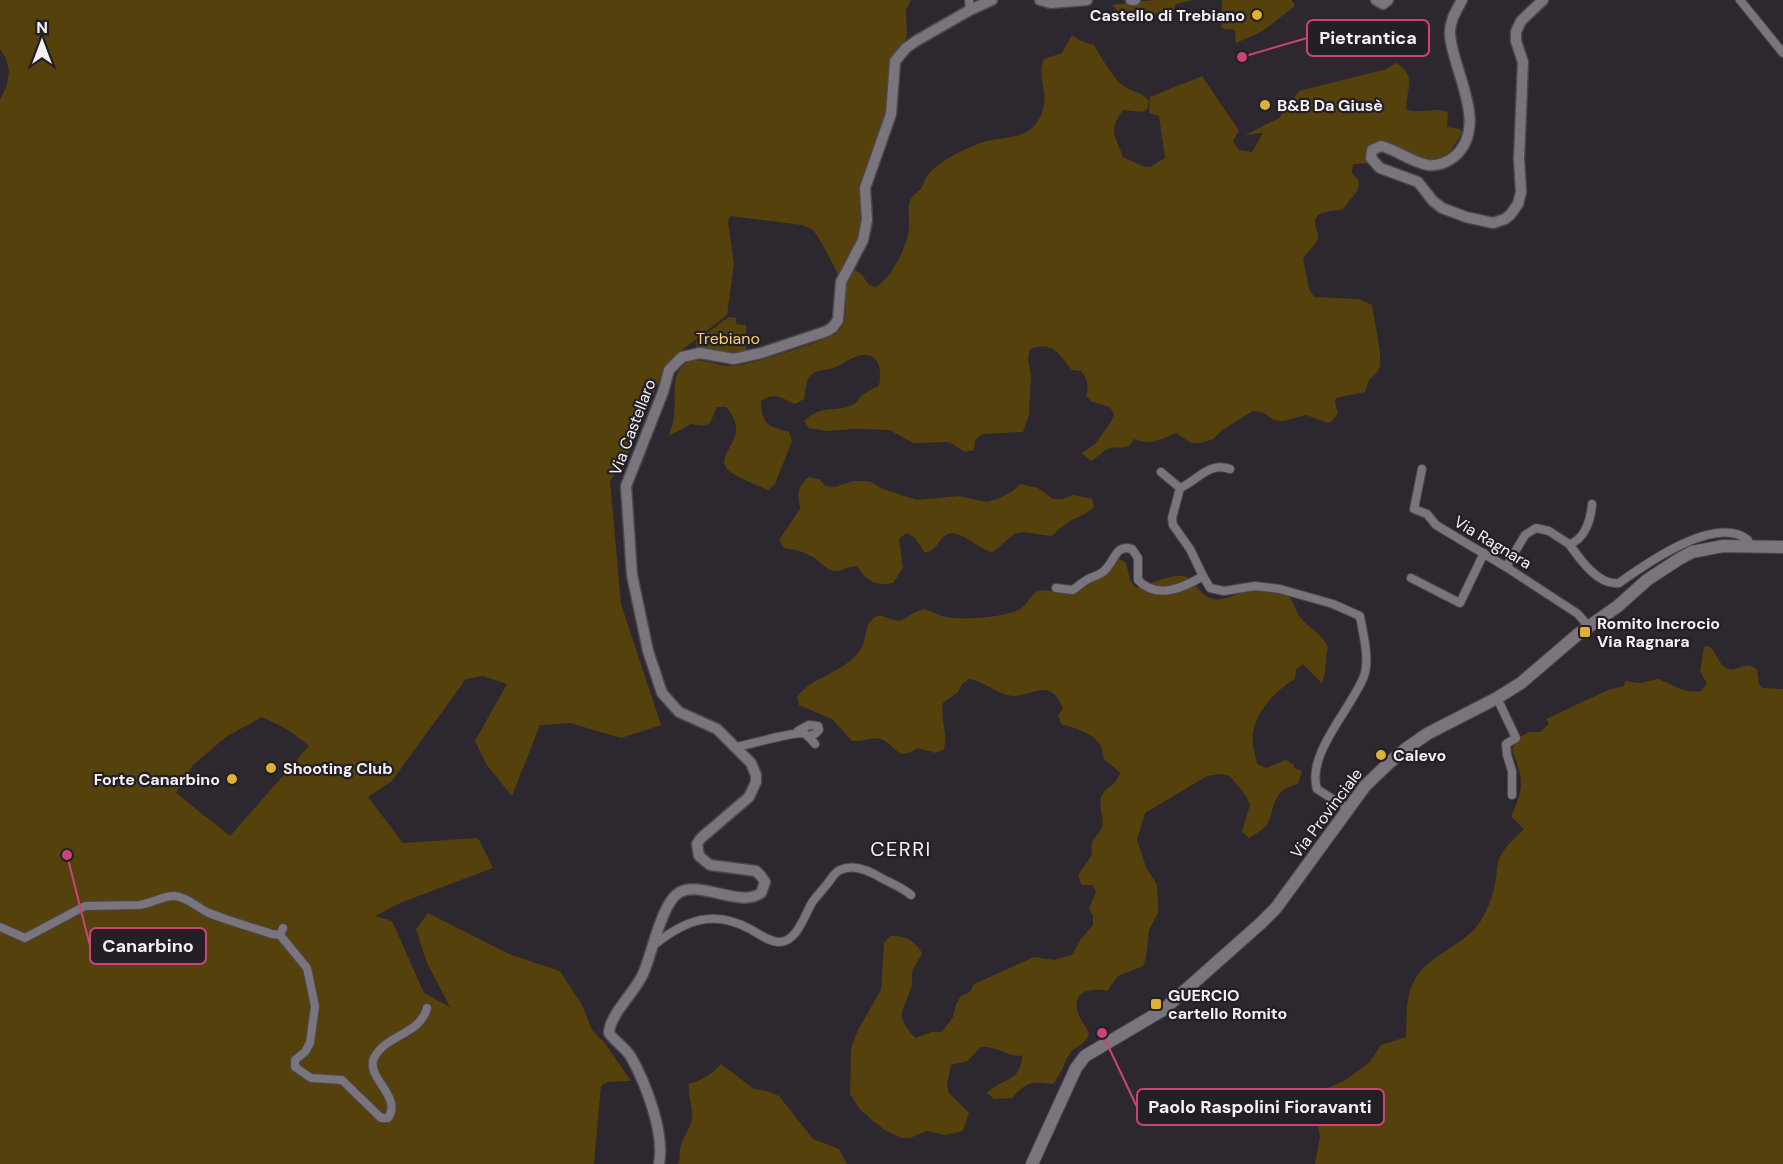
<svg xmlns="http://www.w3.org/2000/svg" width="1783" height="1164" font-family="'DM Sans',sans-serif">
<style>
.green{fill:#55410c;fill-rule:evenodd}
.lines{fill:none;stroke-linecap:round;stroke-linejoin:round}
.minor-casing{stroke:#4b474c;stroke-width:10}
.tertiary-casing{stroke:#4b474c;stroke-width:13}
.secondary-casing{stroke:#4b474c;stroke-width:14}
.minor{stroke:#7a747c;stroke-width:8}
.tertiary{stroke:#7a747c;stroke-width:10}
.secondary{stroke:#7a747c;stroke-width:12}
.poi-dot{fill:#deb133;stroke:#231f25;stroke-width:2}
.labels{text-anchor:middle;stroke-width:4.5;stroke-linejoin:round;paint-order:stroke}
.poi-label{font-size:16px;font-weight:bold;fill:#f4f1f5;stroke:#231f25;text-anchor:start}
.park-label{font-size:16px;fill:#f7d06f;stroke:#231f25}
.street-label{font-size:16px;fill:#f4f1f5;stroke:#231f25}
.quarter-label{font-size:20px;letter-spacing:1.5px;fill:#f4f1f5;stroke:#231f25}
.leader{fill:none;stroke:#cc437a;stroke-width:2}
.callout-dot{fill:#cc437a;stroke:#231f25;stroke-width:2}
.callout{fill:#231f25;stroke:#cc437a;stroke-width:2}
.callout-label{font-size:18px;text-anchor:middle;font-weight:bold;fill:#f4f1f5}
</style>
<rect width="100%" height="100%" fill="#2d282f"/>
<g class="green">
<path d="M0 0H911L906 10 907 36 899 54 859 238 839 276 819 238 813 230 802 225 730 216 728 222 734 264 727 315 673 357 662 374 625 460 610 481 621 604 661 725 621 738 570 723 540 725 512 796 486 764 475 741 507 684 483 676 466 679 392 781 368 797 403 843 478 838 493 868 400 903 375 916 392 921 424 993 450 1007 427 963 416 929 428 913 509 954 560 971 582 1005 592 1030 604 1042 631 1081 607 1082 601 1086 594 1164H0V100L7 85 9 71 6 58 0 49ZM262 717 287 729 309 746 230 836 176 793 193 765 226 737Z"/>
<path d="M1153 0H1193L1176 4 1174 9 1148 16 1119 12 1112 5Z"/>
<path d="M1222 0H1292L1295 6 1263 31 1236 43 1235 30 1224 29 1221 27Z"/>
<path d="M1072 35 1079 40 1094 45C1101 57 1111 75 1121 84 1130 92 1142 91 1149 101L1148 108 1143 112 1123 110C1107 132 1116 135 1123 157L1142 166 1150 167 1165 158 1159 116 1149 113 1150 97 1202 76 1239 131 1233 141 1239 150 1252 152 1263 133 1245 135 1279 118 1299 91 1386 69 1396 63C1420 76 1403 95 1407 110 1421 114 1435 107 1448 112L1447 127 1459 129 1462 132C1457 141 1451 153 1442 158 1430 164 1390 149 1377 144L1367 163 1353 164 1352 173 1359 181 1358 190 1343 209C1334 212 1315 209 1315 223 1315 228 1319 233 1318 238 1316 246 1307 251 1303 258L1309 289 1314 297 1359 299 1372 305 1380 351V365L1379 370 1369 380 1365 392 1336 398 1335 403 1338 413 1332 421 1328 423 1306 415 1283 421 1274 420 1262 412 1253 411 1224 429 1213 439 1200 443H1191L1176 433C1161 439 1151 446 1134 439 1127 452 1120 445 1108 449 1102 451 1097 458 1091 461L1082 453 1095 444 1111 422 1114 414 1110 407 1092 402 1086 396C1089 385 1088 380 1081 371L1072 370C1059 355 1053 340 1030 349L1028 358 1031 376 1029 415 1023 432 982 434 975 440 974 450 965 452 949 442 913 443 890 430 854 429 827 431 809 428 804 421C822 404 833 413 852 405 858 403 857 400 862 395 866 392 873 389 879 386 883 367 877 347 853 358 847 360 842 364 836 367 827 371 817 368 810 376 805 382 806 391 804 399L795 404C780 398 776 391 761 401 762 425 767 426 789 432L792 441 775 484 768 490C759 486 736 477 729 471 710 454 755 439 726 407H717L710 423 702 426 691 424 669 436C671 429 674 421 674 414 676 399 671 382 680 369 691 351 714 366 731 366 743 367 826 341 836 333 856 317 836 285 855 270L861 274 869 285 876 287C891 279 908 245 909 228 910 218 906 205 912 197 915 193 920 191 922 187 924 183 925 178 928 175 941 159 965 149 983 142 999 137 1024 139 1035 125 1056 98 1034 79 1044 59L1062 53Z"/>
<path d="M729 317 736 318V324L746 325V353L740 355 697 350 696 341Z"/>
<path d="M809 477 819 479 825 486 835 487 853 481H863L872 482 880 488 917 500 959 496 987 502 997 499 1013 491 1020 484 1038 488 1053 499H1063L1073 495 1092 499 1094 507C1086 516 1076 516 1067 523 1061 527 1057 532 1051 536L1023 532 1014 534 993 552C978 551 960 527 946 535 936 541 940 548 925 553L915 538 907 533 899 539 903 568 893 583C876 587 865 580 857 566 848 566 841 572 835 571 826 570 822 563 815 558 805 552 796 550 784 548L779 540 800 509C798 494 796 487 809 477Z"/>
<path d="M1118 558 1126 563 1130 580 1136 588C1150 585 1182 567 1192 581 1198 588 1203 596 1213 599 1223 601 1231 596 1240 593 1252 589 1279 588 1289 597 1295 603 1295 611 1300 617 1309 629 1320 631 1328 647 1325 659 1327 672 1322 683L1303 664 1296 669 1295 679C1273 692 1249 718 1253 745 1254 751 1256 758 1257 764L1266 768 1286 760 1294 765V768L1302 771 1298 784C1273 790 1276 803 1268 823 1265 829 1255 834 1249 838L1242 832 1250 805 1246 796 1230 776 1221 774 1207 776 1145 813 1137 840 1146 867 1157 885 1158 903V913L1149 930 1146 958 1143 966 1118 976 1107 991C1094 988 1073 990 1077 1009 1078 1018 1087 1026 1089 1035 1083 1047 1074 1046 1069 1055 1063 1065 1061 1075 1053 1084 1030 1081 1028 1081 1012 1098L994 1099 987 1093C1001 1078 1021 1083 1022 1056 1006 1056 999 1046 980 1047L968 1061 951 1065 947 1084 949 1093 969 1113 963 1131 945 1135 927 1131 910 1138H902L886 1131 872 1120 859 1108 850 1094 851 1048 858 1030 881 990 884 943 890 936C904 935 915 940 922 953 920 959 915 964 913 969 911 975 913 982 911 988 902 1015 894 1013 915 1038L932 1032H942L953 1017 956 1004 961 996 970 992 974 984 1034 957 1054 960 1072 955 1081 939 1093 925V916L1089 908 1096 892 1092 885H1082L1078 876C1081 869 1087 864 1091 856 1093 852 1091 848 1092 843 1094 837 1100 833 1102 827 1105 817 1097 805 1102 795 1108 785 1115 787 1120 773 1115 767 1110 765 1105 760 1101 755 1103 751 1101 746 1096 735 1073 726 1062 725L1058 716 1063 708C1048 673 1030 701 1007 695 993 691 983 681 969 679L962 684 958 692 943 703C940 719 948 733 944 749L936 753 918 748 909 753 901 754C894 750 889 742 881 739 873 736 862 742 852 741L832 719 799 705 797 697C813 676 841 674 858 653 871 638 860 623 880 615 909 628 901 615 925 609 930 611 936 614 942 616 958 621 1005 618 1020 609 1027 605 1030 596 1036 592 1047 586 1061 597 1073 591 1086 586 1106 567 1118 558Z"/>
<path d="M1709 646C1717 652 1719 667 1729 669 1739 672 1745 659 1757 670L1759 684 1762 688 1783 689V1164H1315L1320 1137 1315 1109 1316 1100 1321 1091 1344 1081 1370 1062 1381 1045 1406 1037C1407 1018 1405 1000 1413 983 1427 954 1462 948 1480 922 1489 908 1493 895 1496 879 1497 872 1497 863 1500 857 1506 845 1515 838 1524 829L1511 816C1525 788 1523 778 1512 750L1516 740 1528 732H1540L1549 724 1546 719 1608 690 1624 686 1625 681 1640 683 1658 679C1672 684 1685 694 1701 691L1707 684 1700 671 1704 647Z"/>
<path d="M721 1064 754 1089 767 1091 779 1096 813 1139 839 1149 847 1164H678C681 1157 679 1152 681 1145 684 1135 691 1128 692 1118 693 1106 688 1097 689 1084 703 1080 712 1074 721 1064Z"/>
</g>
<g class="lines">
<g class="minor-casing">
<g id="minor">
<path d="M969 0 970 10"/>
<path d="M1740 0 1783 53"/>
<path d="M1422 469 1414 509 1427 514 1436 525 1506 567 1578 614 1589 627"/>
<path d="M1161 472 1180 488 1172 518 1173 525 1190 549 1203 576 1210 588 1224 591 1255 586 1280 589 1333 604 1360 616C1363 634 1370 659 1364 676 1352 708 1306 754 1317 789L1348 809"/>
<path d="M1180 488C1197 481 1209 461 1230 469"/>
<path d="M1569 544C1580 559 1598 586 1619 583 1647 563 1716 514 1748 540V545"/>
<path d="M1506 567 1525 535 1536 528 1549 531 1569 544C1585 540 1591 519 1592 504"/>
<path d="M1411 578 1460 603 1484 553"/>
<path d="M1056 588 1073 590C1078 586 1083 582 1088 579 1094 576 1101 575 1105 570 1115 561 1115 544 1132 549L1138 558V580C1157 600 1183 588 1203 576"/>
<path d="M1497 698 1516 738 1506 744 1507 755 1512 771V795"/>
<path d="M798 731 809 725 818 726 819 730 815 734 808 736"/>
<path d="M736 747C749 745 798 730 805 734 809 736 812 741 815 744"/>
<path d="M0 927 25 938 85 906 139 905C151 904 163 895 175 896 187 897 198 908 209 913 229 921 251 927 272 934L280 935 283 928"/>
<path d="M280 935 307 968 315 1006 310 1043 305 1052 295 1060V1067L311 1078 342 1080 381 1118H388C403 1097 365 1077 374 1058 386 1034 420 1035 427 1008"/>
<path d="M654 945C685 920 714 909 750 929 759 934 769 942 780 942 798 941 805 913 813 901 818 895 823 889 828 883 831 879 835 872 840 870 854 863 872 872 883 879 893 884 903 888 911 895"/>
</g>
</g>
<g class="tertiary-casing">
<g id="tertiary">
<path d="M1040 0 1051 3 1087 0"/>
<path d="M1131 0H1135"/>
<path d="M1376 0 1383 4 1388 0"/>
<path d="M1462 0C1456 11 1449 22 1450 35 1453 72 1490 126 1454 157 1446 163 1438 166 1428 165 1411 162 1397 150 1381 146L1372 150 1371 158 1380 168 1418 182 1433 201 1442 208 1466 217 1493 223 1505 219 1510 215 1518 204 1521 192 1519 159 1523 62 1516 41V32L1521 21 1543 0"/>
<path d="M659 1164C665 1133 646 1084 631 1057 625 1047 615 1042 609 1033 610 1014 635 992 643 974 652 954 662 901 680 892 702 881 740 908 761 893L765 882 761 876 756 871 710 865 699 856 697 844 701 838 749 797 756 782V775L751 763 717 729 679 712 662 693 648 651 632 575 626 486 663 392 669 370 682 357 700 353 734 359 761 353 827 331 833 327 838 320 841 282 863 240 867 220 865 188 891 114 895 61 906 48 916 41 970 10 992 0"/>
</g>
</g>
<g class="secondary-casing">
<path id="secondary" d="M1032 1164 1076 1068 1085 1056 1163 1010 1261 923 1276 908 1365 786 1390 762 1407 748 1427 734 1497 698 1521 683 1577 635 1618 606 1647 580 1679 559 1692 552 1723 546 1783 547"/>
</g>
<use href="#minor" class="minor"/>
<use href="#tertiary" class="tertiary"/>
<use href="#secondary" class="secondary"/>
</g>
<g class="poi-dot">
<circle cx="1257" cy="15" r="6"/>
<circle cx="1265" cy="105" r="6"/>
<rect x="1579" y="626" width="12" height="12" rx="3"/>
<circle cx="1381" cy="755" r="6"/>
<circle cx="271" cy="768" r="6"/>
<circle cx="232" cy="779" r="6"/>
<rect x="1150" y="998" width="12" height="12" rx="3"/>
</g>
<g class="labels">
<g class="poi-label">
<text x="1245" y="21" text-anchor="end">Castello di Trebiano</text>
<text x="1277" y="111">B&amp;B Da Giusè</text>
<text x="1597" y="629">Romito Incrocio<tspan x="1597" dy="18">Via Ragnara</tspan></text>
<text x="1393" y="761">Calevo</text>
<text x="283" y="774">Shooting Club</text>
<text x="220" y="785" text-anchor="end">Forte Canarbino</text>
<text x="1168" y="1001">GUERCIO<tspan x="1168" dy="18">cartello Romito</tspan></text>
</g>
<g class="park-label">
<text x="728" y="344">Trebiano</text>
</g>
<g class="street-label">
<text transform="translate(632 427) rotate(-69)" y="6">Via Castellaro</text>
<text transform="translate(1493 542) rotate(31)" y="6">Via Ragnara</text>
<text transform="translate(1326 813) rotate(-53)" y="6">Via Provinciale</text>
</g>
<g class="quarter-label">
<text x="901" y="856">CERRI</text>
</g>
</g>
<path class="leader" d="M1242 57L1307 38M67 855L90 946M1102 1033L1137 1107"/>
<g class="callout-dot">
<circle cx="1242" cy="57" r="6"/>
<circle cx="67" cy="855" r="6"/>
<circle cx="1102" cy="1033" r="6"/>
</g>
<g class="callout">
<rect x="1307" y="20" width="122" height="36" rx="6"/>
<rect x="90" y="928" width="116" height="36" rx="6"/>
<rect x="1137" y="1089" width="247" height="36" rx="6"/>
</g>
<g class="callout-label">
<text x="1368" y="44">Pietrantica</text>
<text x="148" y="952">Canarbino</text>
<text x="1260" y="1113">Paolo Raspolini Fioravanti</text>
</g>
<g transform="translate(42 42)" stroke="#231f25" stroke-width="4.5" paint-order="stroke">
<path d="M0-4.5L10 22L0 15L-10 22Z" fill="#f4f1f5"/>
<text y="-9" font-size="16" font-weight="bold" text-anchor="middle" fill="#f4f1f5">N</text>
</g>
</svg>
